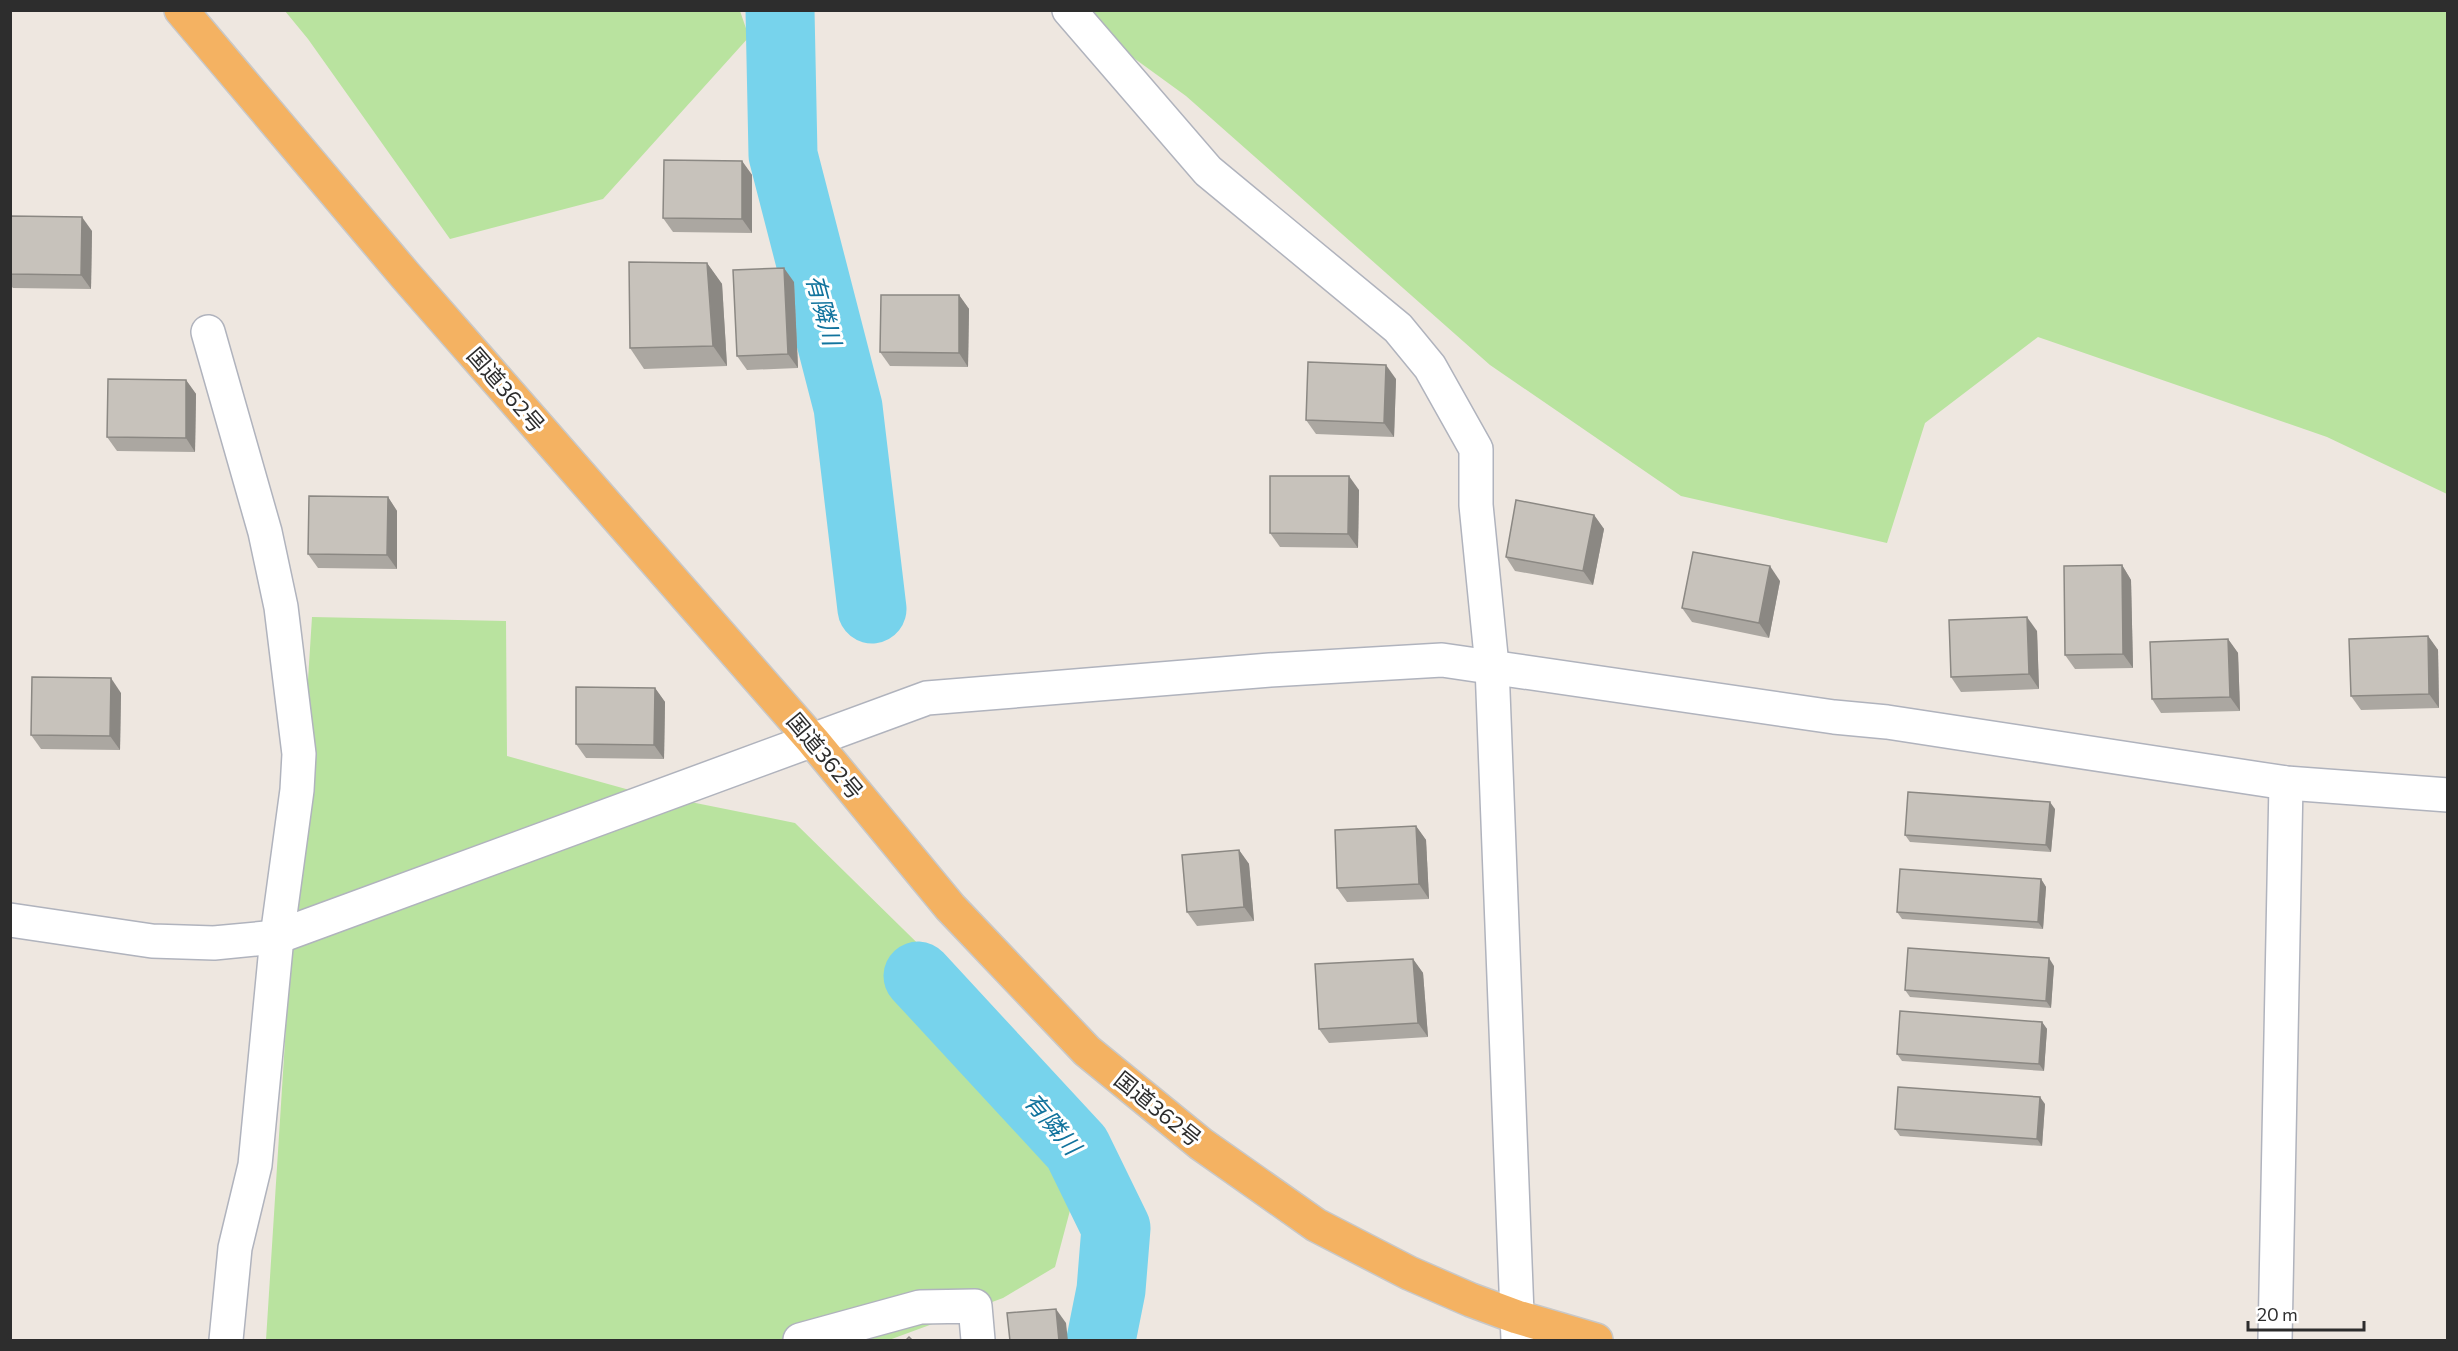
<svg xmlns="http://www.w3.org/2000/svg" width="2458" height="1351" font-family="Commissioner,'Noto Sans JP',sans-serif">
<style>
.green{fill:#b9e39f}
.lines{fill:none;stroke-linecap:round;stroke-linejoin:round}
.river{stroke:#77d3ec;stroke-width:69}
.minor-casing{stroke:#b0b3bd;stroke-width:36}
.tertiary-casing{stroke:#b0b3bd;stroke-width:36}
.trunk-casing{stroke:#c8c8c8;stroke-width:36}
.minor{stroke:#fff;stroke-width:33}
.tertiary{stroke:#fff;stroke-width:33}
.trunk{stroke:#f4b262;stroke-width:33}
.wall{fill:#aba7a1}
.shaded-wall{fill:#8b8883}
.building{fill:#c7c2bb;stroke:#8b8883;stroke-width:1.5}
.labels{text-anchor:middle;stroke-width:6;stroke-linejoin:round;paint-order:stroke}
.street-label{font-size:22px;fill:#2d2d2d;stroke:#fff}
.water-label{font-size:24px;font-style:italic;fill:#11739d;stroke:#fff}
</style>
<rect width="100%" height="100%" fill="#eee7e0"/>
<g class="green">
<path d="M285 11H740L749 37 603 199 450 239 308 39Z"/>
<path d="M1069 11H2447V494L2327 437 2038 337 1925 423 1887 543 1681 496 1490 365 1186 96Z"/>
<path d="M312 617 506 621 507 756 626 789 795 823 956 981 1089 1139 1055 1267 1003 1298 889 1340H266Z"/>
</g>
<g class="lines">
<g class="river">
<path d="M780 10 783 155 848 407 872 609"/>
<path d="M918 976 1077 1148 1116 1228 1111 1290 1101 1340"/>
</g>
<g class="minor-casing">
<g id="minor">
<path d="M1069 10 1208 171 1398 328 1430 367 1476 449V505L1492 666"/>
<path d="M208 332 265 532 281 607 299 754 297 790 277 937 255 1165 235 1248 226 1340"/>
<path d="M800 1340 920 1307 975 1306 978 1340"/>
</g>
</g>
<g class="tertiary-casing">
<g id="tertiary">
<path d="M1492 666 1518 1340"/>
<path d="M10 920 152 941 214 943 277 937 927 698 1270 670 1442 660 1834 717 1887 722 2286 783 2448 795"/>
<path d="M2275 1340 2286 783"/>
</g>
</g>
<g class="trunk-casing">
<path id="trunk" d="M181 10 405 275 813 741 950 907 1087 1051 1201 1144 1316 1225 1409 1273 1471 1300 1517 1317 1596 1340"/>
</g>
<use href="#minor" class="minor"/>
<use href="#tertiary" class="tertiary"/>
<use href="#trunk" class="trunk"/>
</g>
<g class="wall">
<path d="M742 161 752 175V233L673 232 663 218Z"/>
<path d="M10 216 92 231 91 289 13 288 10 285Z"/>
<path d="M707 263 722 284 727 366 644 369 630 348Z"/>
<path d="M794 282 798 368 747 370 737 356Z"/>
<path d="M959 295 969 309 968 367 890 366 880 352Z"/>
<path d="M1396 379 1394 437 1316 434 1306 420Z"/>
<path d="M186 380 196 394 195 452 117 451 107 437Z"/>
<path d="M1359 490 1358 548 1280 547 1270 533Z"/>
<path d="M388 497 397 511V569L318 568 308 554Z"/>
<path d="M1594 515 1604 529 1593 585 1515 571 1506 557Z"/>
<path d="M2122 565 2131 580 2133 668 2075 669 2065 655Z"/>
<path d="M1780 581 1769 638 1692 622 1682 608Z"/>
<path d="M2037 631 2039 689 1961 692 1951 677Z"/>
<path d="M2428 636 2438 650 2439 708 2361 710 2351 696Z"/>
<path d="M2228 639 2238 653 2240 711 2161 713 2152 699Z"/>
<path d="M655 688 665 702 664 759 586 758 576 744Z"/>
<path d="M121 693 120 750 41 749 31 735Z"/>
<path d="M2055 809 2051 852 1910 842 1905 835Z"/>
<path d="M1416 826 1426 840 1429 899 1347 902 1337 888Z"/>
<path d="M1239 850 1249 864 1254 921 1197 926 1187 912Z"/>
<path d="M2041 879 2046 887 2043 929 1902 919 1897 912Z"/>
<path d="M1413 959 1423 973 1428 1037 1329 1043 1319 1029Z"/>
<path d="M2054 966 2051 1008 1910 997 1905 990Z"/>
<path d="M2042 1022 2047 1029 2044 1071 1902 1061 1897 1054Z"/>
<path d="M2045 1104 2042 1146 1900 1136 1895 1129Z"/>
</g>
<g class="shaded-wall">
<path d="M742 161 752 175V233L742 219Z"/>
<path d="M82 217 92 231 91 289 81 275Z"/>
<path d="M707 263 722 284 727 366 713 346Z"/>
<path d="M784 268 794 282 798 368 788 354Z"/>
<path d="M959 295 969 309 968 367 959 353Z"/>
<path d="M1386 365 1396 379 1394 437 1384 423Z"/>
<path d="M186 380 196 394 195 452 186 438Z"/>
<path d="M1349 476 1359 490 1358 548 1348 534Z"/>
<path d="M388 497 397 511V569L387 555Z"/>
<path d="M1594 515 1604 529 1593 585 1583 571Z"/>
<path d="M2122 565 2131 580 2133 668 2123 654Z"/>
<path d="M1770 566 1780 581 1769 638 1759 623Z"/>
<path d="M2027 617 2037 631 2039 689 2029 674Z"/>
<path d="M2428 636 2438 650 2439 708 2429 694Z"/>
<path d="M2228 639 2238 653 2240 711 2230 697Z"/>
<path d="M111 678 121 693 120 750 110 736Z"/>
<path d="M655 688 665 702 664 759 654 745Z"/>
<path d="M2050 802 2055 809 2051 852 2046 845Z"/>
<path d="M1416 826 1426 840 1429 899 1419 884Z"/>
<path d="M1239 850 1249 864 1254 921 1244 907Z"/>
<path d="M2041 879 2046 887 2043 929 2038 922Z"/>
<path d="M2049 958 2054 966 2051 1008 2046 1001Z"/>
<path d="M1413 959 1423 973 1428 1037 1418 1023Z"/>
<path d="M2042 1022 2047 1029 2044 1071 2039 1064Z"/>
<path d="M2040 1097 2045 1104 2042 1146 2037 1139Z"/>
<path d="M1056 1309 1066 1323 1068 1341H1059Z"/>
</g>
<g class="building">
<path d="M664 160 742 161V219L663 218Z"/>
<path d="M10 216 82 217 81 275 10 274Z"/>
<path d="M629 262 707 263 713 346 630 348Z"/>
<path d="M784 268 788 354 737 356 733 270Z"/>
<path d="M881 295H959V353L880 352Z"/>
<path d="M1308 362 1386 365 1384 423 1306 420Z"/>
<path d="M108 379 186 380V438L107 437Z"/>
<path d="M1270 476H1349L1348 534 1270 533Z"/>
<path d="M309 496 388 497 387 555 308 554Z"/>
<path d="M1516 500 1594 515 1583 571 1506 557Z"/>
<path d="M1693 552 1770 566 1759 623 1682 608Z"/>
<path d="M2122 565 2123 654 2065 655 2064 566Z"/>
<path d="M2027 617 2029 674 1951 677 1949 620Z"/>
<path d="M2428 636 2429 694 2351 696 2349 639Z"/>
<path d="M2228 639 2230 697 2152 699 2150 642Z"/>
<path d="M32 677 111 678 110 736 31 735Z"/>
<path d="M576 687 655 688 654 745 576 744Z"/>
<path d="M1908 792 2050 802 2046 845 1905 835Z"/>
<path d="M1416 826 1419 884 1337 888 1335 830Z"/>
<path d="M1239 850 1244 907 1187 912 1182 855Z"/>
<path d="M1900 869 2041 879 2038 922 1897 912Z"/>
<path d="M1908 948 2049 958 2046 1001 1905 990Z"/>
<path d="M1413 959 1418 1023 1319 1029 1315 964Z"/>
<path d="M1900 1011 2042 1022 2039 1064 1897 1054Z"/>
<path d="M1898 1087 2040 1097 2037 1139 1895 1129Z"/>
<path d="M1056 1309 1059 1341H1010L1007 1313Z"/>
<path d="M909 1337 913 1341H905Z"/>
</g>
<g class="labels">
<g class="street-label">
<text transform="translate(506 390) rotate(49)" y="8">国道362号</text>
<text transform="translate(825 756) rotate(50)" y="8">国道362号</text>
<text transform="translate(1158 1109) rotate(39)" y="8">国道362号</text>
</g>
<g class="water-label">
<text transform="translate(823 310) rotate(75)" y="8">有隣川</text>
<text transform="translate(1052 1124) rotate(50)" y="8">有隣川</text>
</g>
</g>
<rect width="2458" height="1351" fill="none" stroke="#2d2d2d" stroke-width="24"/>
<path d="M2248 1321v9h116v-9" fill="none" stroke="#2d2d2d" stroke-width="3"/>
<text x="2257" y="1321" font-size="18" fill="#2d2d2d" stroke="#ffffff" stroke-width="4.5" paint-order="stroke">20 m</text>
</svg>
